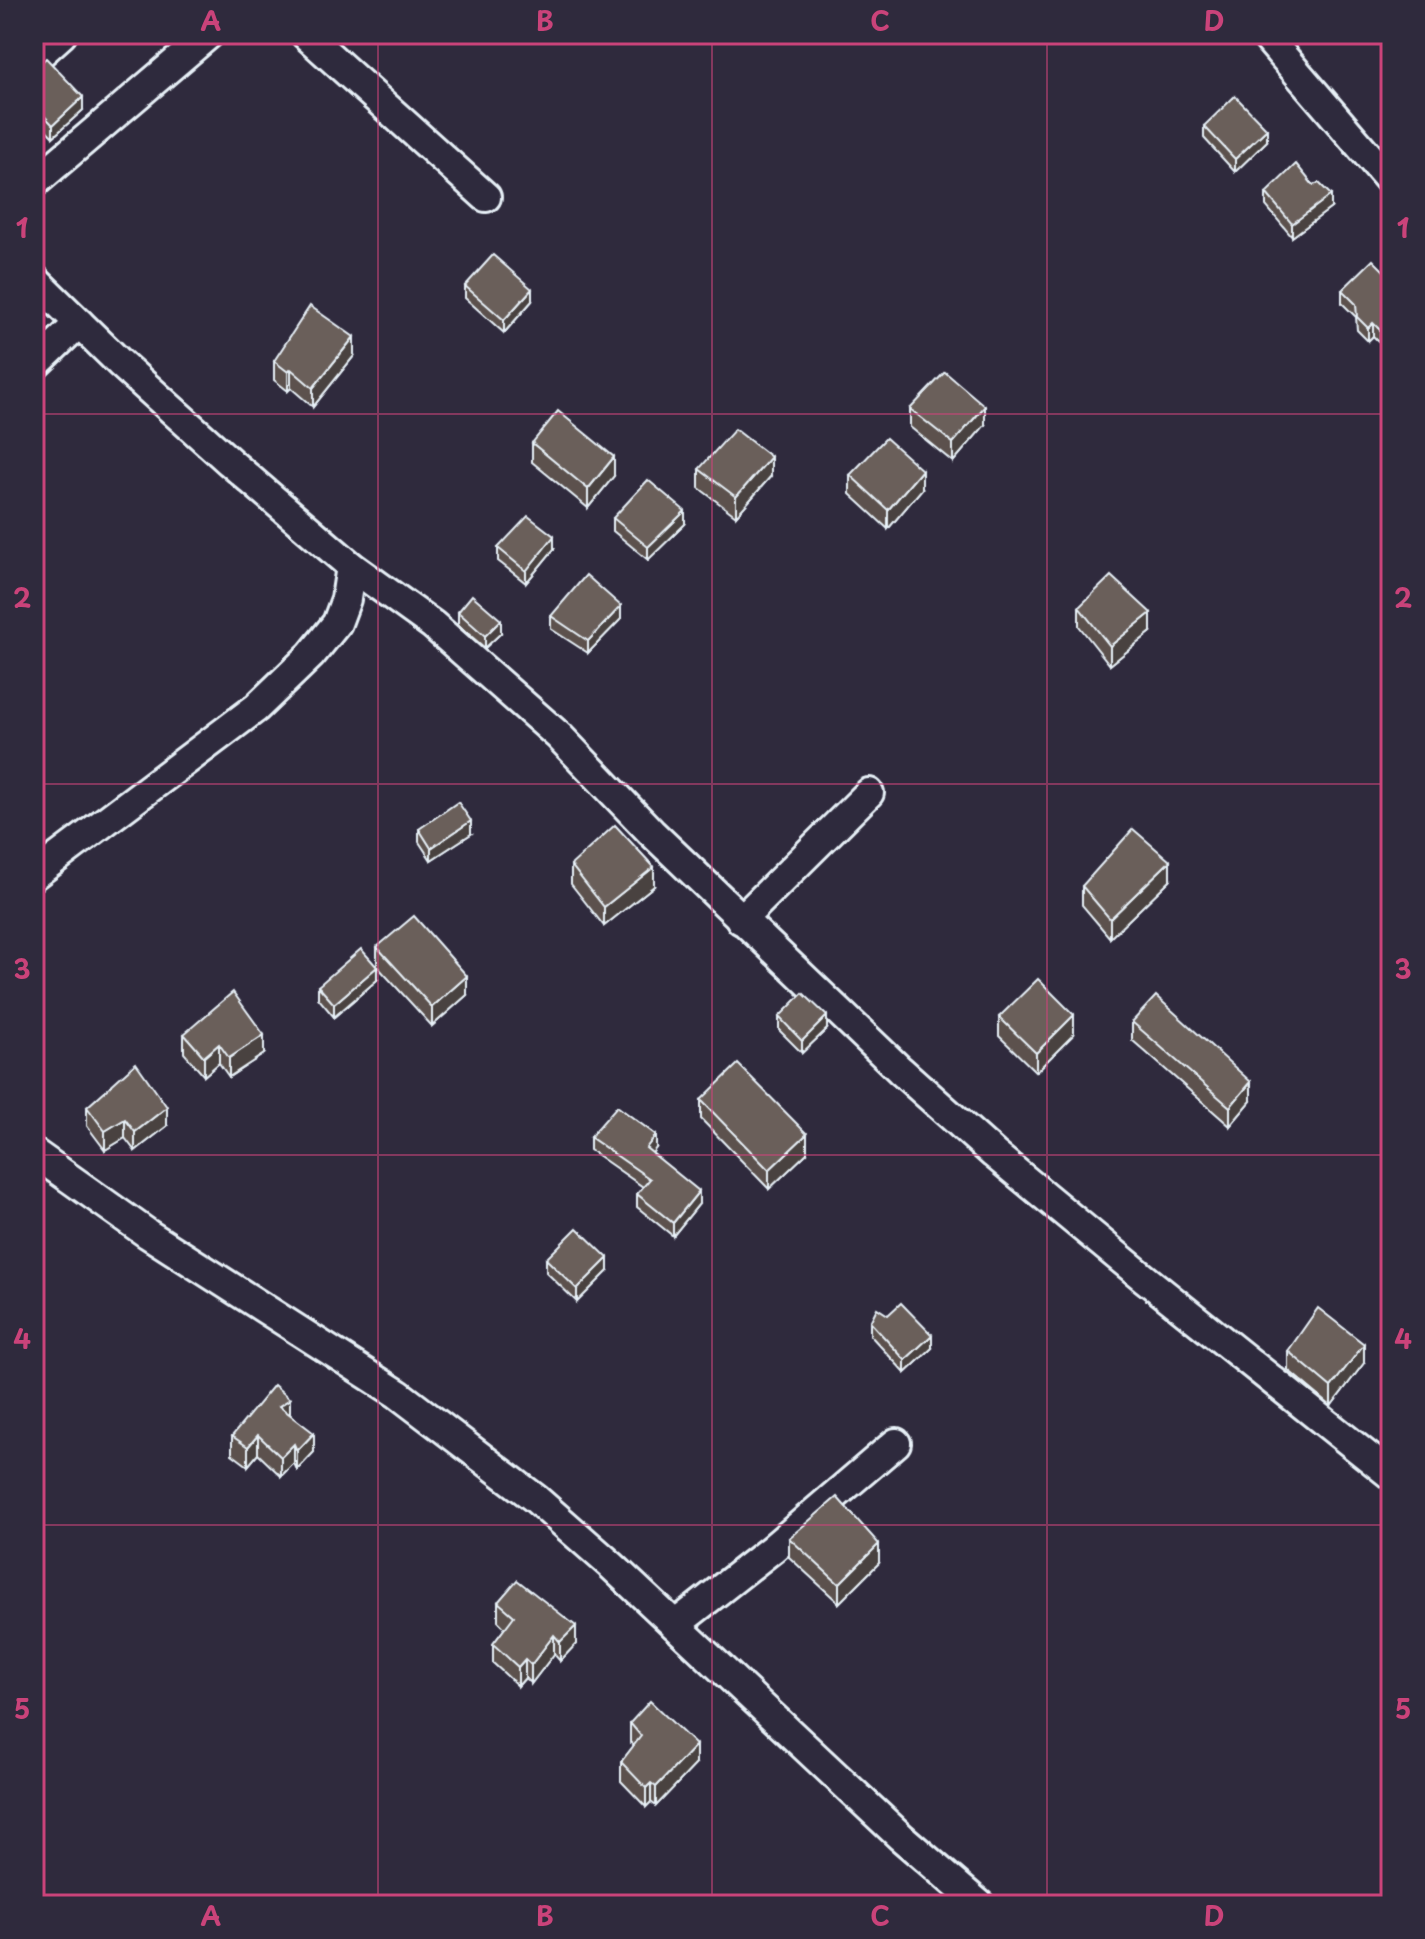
<svg xmlns="http://www.w3.org/2000/svg" width="1425" height="1939" font-family="'Playpen Sans',sans-serif">
<style>
.lines{fill:none;stroke-linecap:round;stroke-linejoin:round}
.minor-casing{stroke:#e8f1f8;stroke-width:34}
.minor{stroke:#2f2a3d;stroke-width:28}
.wall{fill:#5b514d;stroke:#e8f1f8;stroke-width:2}
.shaded-wall{fill:#4a423f;stroke:#e8f1f8;stroke-width:2}
.building{fill:#6a5e5a;stroke:#e8f1f8;stroke-width:2}
.grid{fill:none;stroke:#ca437a;stroke-width:2;stroke-opacity:0.55}
.neatline{fill:none;stroke:#ca437a;stroke-width:3}
.grid-label{font-size:26px;text-anchor:middle;font-weight:bold;fill:#ca437a}
</style>
<rect width="100%" height="100%" fill="#2f2a3d"/>
<filter id="ink" filterUnits="userSpaceOnUse"><feTurbulence type="fractalNoise" baseFrequency=".0125" numOctaves="2"/><feDisplacementMap in="SourceGraphic" scale="16" xChannelSelector="R" yChannelSelector="G"/><feConvolveMatrix kernelMatrix="1 2 1 2 8 2 1 2 1" color-interpolation-filters="sRGB"/></filter>
<g filter="url(#ink)">
<g class="lines">
<g class="minor-casing">
<g id="minor">
<path d="M305 34 486 197"/>
<path d="M1264 34 1391 182"/>
<path d="M34 59 62 34"/>
<path d="M34 183 209 34"/>
<path d="M34 279 120 363 230 462 351 566 433 625 559 736 651 832 900 1070 994 1154 1143 1277 1391 1475"/>
<path d="M34 366 79 323"/>
<path d="M34 875 256 708 311 655 337 623 346 599 351 566"/>
<path d="M741 920 869 793"/>
<path d="M34 1153 148 1234 398 1394 536 1499 611 1565 901 1837 980 1905"/>
<path d="M675 1625 772 1549 896 1443"/>
</g>
</g>
<use href="#minor" class="minor"/>
</g>
<g class="wall">
<path d="M34 69 83 110 53 137 34 117Z"/>
<path d="M1204 126 1267 141 1235 172 1204 138Z"/>
<path d="M1266 193 1331 208 1292 237 1266 206Z"/>
<path d="M1391 278 1380 343 1373 336 1368 341 1357 330 1356 317 1342 303V290Z"/>
<path d="M465 286 532 301 504 333 465 298Z"/>
<path d="M354 356 313 407 291 388 288 391 274 380V361Z"/>
<path d="M910 409 985 425 953 462 910 427Z"/>
<path d="M532 443 614 476 588 508 532 462Z"/>
<path d="M699 469 771 476 736 516 699 488Z"/>
<path d="M850 475 922 489 888 529 850 494Z"/>
<path d="M613 518 685 524 648 560 613 531Z"/>
<path d="M498 548 554 549 526 583 498 561Z"/>
<path d="M1079 607 1151 632 1110 665 1079 626Z"/>
<path d="M458 612 501 633 485 648 458 625Z"/>
<path d="M551 616 621 619 588 653 551 629Z"/>
<path d="M419 829 471 834 431 860 419 842Z"/>
<path d="M571 865 654 886 604 926 571 884Z"/>
<path d="M1170 880 1110 938 1082 905V886Z"/>
<path d="M377 947 467 995 432 1026 377 966Z"/>
<path d="M377 980 334 1017 318 998V986Z"/>
<path d="M779 1017 827 1029 802 1053 779 1030Z"/>
<path d="M999 1017 1074 1034 1036 1072 999 1036Z"/>
<path d="M1132 1022 1251 1101 1230 1126 1132 1040Z"/>
<path d="M184 1034 264 1054 229 1077 219 1063 204 1076 184 1053Z"/>
<path d="M701 1100 807 1153 769 1189 701 1119Z"/>
<path d="M87 1107 167 1126 135 1151 125 1138 105 1150 87 1126Z"/>
<path d="M590 1137 656 1148 652 1153 699 1204 673 1236 637 1207V1194L643 1187 590 1150Z"/>
<path d="M546 1259 608 1271 577 1302 546 1272Z"/>
<path d="M870 1322 932 1348 905 1373 870 1335Z"/>
<path d="M1288 1351 1364 1363 1331 1406 1288 1370Z"/>
<path d="M290 1414 314 1452 297 1470 294 1463 281 1476 258 1454 248 1466 232 1454V1436Z"/>
<path d="M789 1538 879 1563 839 1603 789 1557Z"/>
<path d="M498 1602 576 1644 560 1661 554 1654 531 1684 525 1678 518 1686 493 1663V1644L505 1628 498 1621Z"/>
<path d="M630 1723 696 1764 656 1806 651 1802 646 1807 621 1781V1762L634 1746 630 1742Z"/>
</g>
<g class="shaded-wall">
<path d="M83 97V110L53 137V125Z"/>
<path d="M1267 129V141L1235 172V159Z"/>
<path d="M1331 195V208L1292 237V224Z"/>
<path d="M532 289V301L504 333V320Z"/>
<path d="M1391 319V331L1380 343V330Z"/>
<path d="M1373 323V336L1368 341V328Z"/>
<path d="M354 337V356L313 407V388Z"/>
<path d="M291 369V388L288 391V372Z"/>
<path d="M985 406V425L953 462V443Z"/>
<path d="M614 457V476L588 508V489Z"/>
<path d="M771 457V476L736 516V497Z"/>
<path d="M922 470V489L888 529V510Z"/>
<path d="M685 511V524L648 560V547Z"/>
<path d="M554 536V549L526 583V571Z"/>
<path d="M621 606V619L588 653V641Z"/>
<path d="M1151 613V632L1110 665V646Z"/>
<path d="M501 620V633L485 648V636Z"/>
<path d="M471 821V834L431 860V848Z"/>
<path d="M1170 861V880L1110 938V919Z"/>
<path d="M654 867V886L604 926V907Z"/>
<path d="M377 967V980L334 1017V1004Z"/>
<path d="M467 976V995L432 1026V1007Z"/>
<path d="M1074 1015V1034L1036 1072V1053Z"/>
<path d="M827 1016V1029L802 1053V1041Z"/>
<path d="M264 1035V1054L229 1077V1058Z"/>
<path d="M219 1044V1063L204 1076V1057Z"/>
<path d="M1251 1082V1101L1230 1126V1107Z"/>
<path d="M167 1107V1126L135 1151V1132Z"/>
<path d="M125 1119V1138L105 1150V1131Z"/>
<path d="M807 1134V1153L769 1189V1170Z"/>
<path d="M656 1135V1148L646 1161V1148Z"/>
<path d="M699 1191V1204L673 1236V1223Z"/>
<path d="M608 1258V1271L577 1302V1289Z"/>
<path d="M932 1335V1348L905 1373V1360Z"/>
<path d="M1364 1344V1363L1331 1406V1387Z"/>
<path d="M290 1399V1418L279 1406Z"/>
<path d="M314 1433V1452L297 1470V1451Z"/>
<path d="M258 1435V1454L248 1466V1447Z"/>
<path d="M294 1444V1463L281 1476V1457Z"/>
<path d="M879 1544V1563L839 1603V1584Z"/>
<path d="M576 1626V1644L560 1661V1642Z"/>
<path d="M554 1635V1654L531 1684V1665Z"/>
<path d="M525 1659V1678L518 1686V1667Z"/>
<path d="M696 1745V1764L656 1806V1787Z"/>
<path d="M651 1783V1802L646 1807V1788Z"/>
</g>
<g class="building">
<path d="M46 58 83 97 53 125 34 105V69Z"/>
<path d="M1235 96 1267 129 1235 159 1204 126Z"/>
<path d="M1296 164 1313 185 1319 183 1331 195 1292 224 1266 193Z"/>
<path d="M493 255 532 289 504 320 465 286Z"/>
<path d="M1373 260 1391 278V319L1380 330 1373 323 1368 328 1357 317 1356 304 1342 290Z"/>
<path d="M310 306 354 337 313 388 291 369 288 372 274 361Z"/>
<path d="M945 372 985 406 953 443 910 409Z"/>
<path d="M558 411 614 457 588 489 532 443Z"/>
<path d="M735 429 771 457 736 497 699 469Z"/>
<path d="M886 438 922 470 888 510 850 475Z"/>
<path d="M648 480 685 511 648 547 613 518Z"/>
<path d="M528 516 554 536 526 571 498 548Z"/>
<path d="M586 575 621 606 588 641 551 616Z"/>
<path d="M1111 576 1151 613 1110 646 1079 607Z"/>
<path d="M472 595 501 620 485 636 458 612Z"/>
<path d="M458 802 471 821 431 848 419 829Z"/>
<path d="M615 825 654 867 604 907 571 865Z"/>
<path d="M1133 829 1170 861 1110 919 1082 886Z"/>
<path d="M414 916 467 976 432 1007 377 947Z"/>
<path d="M361 949 377 967 334 1004 318 986Z"/>
<path d="M1038 979 1074 1015 1036 1053 999 1017Z"/>
<path d="M233 992 264 1035 229 1058 219 1044 204 1057 184 1034Z"/>
<path d="M803 993 827 1016 802 1041 779 1017Z"/>
<path d="M1156 996 1251 1082 1230 1107 1132 1022Z"/>
<path d="M136 1063 167 1107 135 1132 125 1119 105 1131 87 1107Z"/>
<path d="M738 1064 807 1134 769 1170 701 1100Z"/>
<path d="M617 1106 656 1135 646 1148 699 1191 673 1223 637 1194 650 1179 590 1137Z"/>
<path d="M577 1228 608 1258 577 1289 546 1259Z"/>
<path d="M901 1303 932 1335 905 1360 870 1322 877 1308 888 1315Z"/>
<path d="M1318 1308 1364 1344 1331 1387 1288 1351Z"/>
<path d="M274 1385 290 1399 279 1406 314 1433 297 1451 294 1444 281 1457 258 1435 248 1447 232 1436Z"/>
<path d="M837 1497 879 1544 839 1584 789 1538Z"/>
<path d="M517 1580 576 1626 560 1642 554 1635 531 1665 525 1659 518 1667 493 1644 514 1616 498 1602Z"/>
<path d="M650 1701 696 1745 656 1787 651 1783 646 1788 621 1762 641 1736 630 1723Z"/>
</g>
</g>
<path class="grid" d="M378 34V1905M712 34V1905M1047 34V1905M34 414H1391M34 784H1391M34 1155H1391M34 1525H1391"/>
<rect width="1425" height="1939" fill="none" stroke="#2f2a3d" stroke-width="88"/>
<rect x="44" y="44" width="1337" height="1851" class="neatline"/>
<g class="grid-label">
<text x="211" y="31">A</text>
<text x="545" y="31">B</text>
<text x="880" y="31">C</text>
<text x="1214" y="31">D</text>
<text x="22" y="238">1</text>
<text x="1403" y="238">1</text>
<text x="22" y="608">2</text>
<text x="1403" y="608">2</text>
<text x="22" y="979">3</text>
<text x="1403" y="979">3</text>
<text x="22" y="1349">4</text>
<text x="1403" y="1349">4</text>
<text x="22" y="1719">5</text>
<text x="1403" y="1719">5</text>
<text x="211" y="1926">A</text>
<text x="545" y="1926">B</text>
<text x="880" y="1926">C</text>
<text x="1214" y="1926">D</text>
</g>
</svg>
